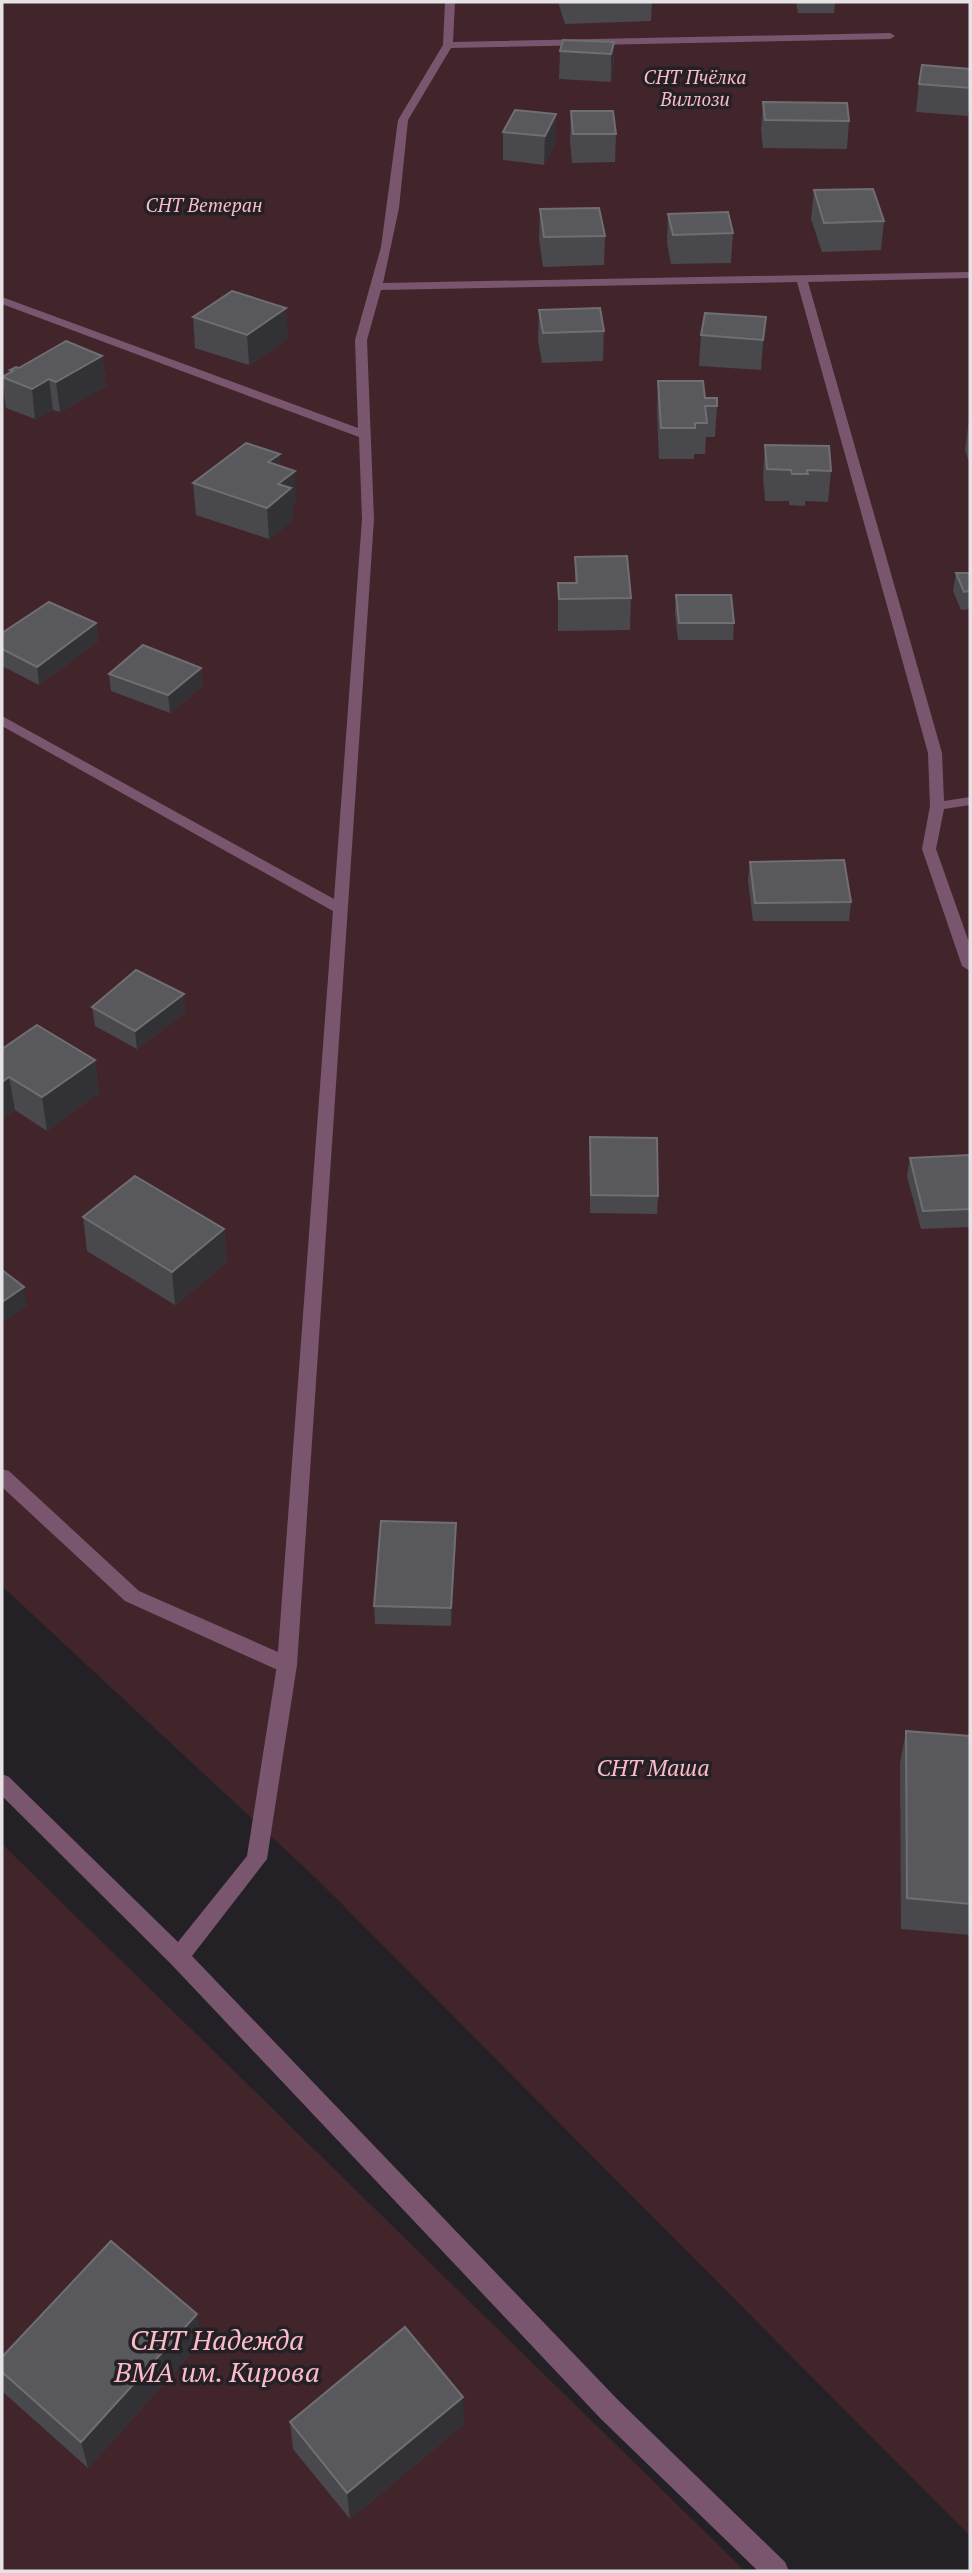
<svg xmlns="http://www.w3.org/2000/svg" width="972" height="2573" font-family="'PT Serif',serif">
<style>
.green{fill:#41252b}
.lines{fill:none;stroke-linecap:round;stroke-linejoin:round}
.lane{fill:#79566d;fill-rule:evenodd}
.street{fill:#79566d;fill-rule:evenodd}
.wall{fill:#48484d}
.shaded-wall{fill:#323136}
.building{fill:#59585d;stroke:#6f6e72;stroke-width:2}
.labels{text-anchor:middle;stroke-width:7;stroke-linejoin:round;paint-order:stroke}
.far-park-label{font-size:19px;font-style:italic;fill:#fdbbc7;stroke:#242126}
.park-label{font-size:23px;font-style:italic;fill:#fdbbc7;stroke:#242126}
.near-park-label{font-size:28px;font-style:italic;fill:#fdbbc7;stroke:#242126}
</style>
<rect width="100%" height="100%" fill="#242126"/>
<g class="green">
<path d="M2 2H970V2536L319 1881 2 1586Z"/>
<path d="M2 1844 745 2571H2Z"/>
</g>
<g class="lines">
<path class="lane" d="M2 1469 9 1471 139 1591 294 1659 297 1665 294 1671 287 1673 280 1671 125 1601 2 1487Z"/>
<path class="street" d="M445 2H455L453 42 890 33 895 36 890 39 451 48 408 120 399 208 383 283 970 272V278L808 282 942 753 944 801 970 797V805L944 809 936 849 970 945V971L962 966 922 849 930 806 928 753 797 282 381 290 367 340 374 519 297 1665 267 1859 192 1956 619 2401 785 2562 789 2571H758L601 2419 171 1964 2 1796V1774L9 1777 178 1942 247 1856 277 1665 333 911 2 726V716L334 899 362 519 359 437 2 304V297L358 428 355 340 381 247 398 120 443 45Z"/>
</g>
<g class="wall">
<path d="M558 2H652L651 21 565 24Z"/>
<path d="M796 2H835L834 13H798Z"/>
<path d="M614 42 613 70 611 82 559 79 560 51Z"/>
<path d="M970 69V99L968 116 916 112 919 84Z"/>
<path d="M763 102 849 121 847 149 763 148 761 131Z"/>
<path d="M571 111 616 134 615 162 572 163 570 140Z"/>
<path d="M556 114V142L544 165 503 160V132Z"/>
<path d="M814 190 884 221 881 250 822 252 811 219Z"/>
<path d="M540 209 605 236 604 265 543 267 539 239Z"/>
<path d="M668 214 733 233 731 263 671 264 667 243Z"/>
<path d="M539 310 604 331 603 361 542 363 538 340Z"/>
<path d="M193 317 288 338 249 365 195 348Z"/>
<path d="M766 317 761 370 699 366 701 335Z"/>
<path d="M102 356 106 386 60 412 53 410 35 419 6 408 2 377 10 372V370Z"/>
<path d="M658 381 705 398 717 406 715 437H706L705 454H694V459H659L657 412Z"/>
<path d="M970 412V465L965 450Z"/>
<path d="M765 445 831 471 828 502 805 501V506L789 505V501H765L763 476Z"/>
<path d="M280 454V466L296 502 292 505 293 520 269 539 196 515 193 483Z"/>
<path d="M575 557 631 598 630 630 558 631V583H575Z"/>
<path d="M956 573H970V609L961 610 953 591Z"/>
<path d="M676 595 734 623 733 640H678L675 613Z"/>
<path d="M96 623 98 641 39 685 2 666V633Z"/>
<path d="M201 668 203 686 170 713 111 691 109 674Z"/>
<path d="M750 862 851 902 849 921H753L748 880Z"/>
<path d="M92 1007 186 1012 137 1049 95 1026Z"/>
<path d="M2 1049 95 1060 99 1093 47 1131 15 1110 2 1119Z"/>
<path d="M590 1137 658 1196 657 1214 590 1213Z"/>
<path d="M970 1155V1227L921 1229 907 1176 910 1158Z"/>
<path d="M83 1217 224 1229 227 1262 175 1305 87 1251Z"/>
<path d="M456 1541 451 1626 375 1624 374 1606Z"/>
<path d="M906 1731 970 1736V1935L901 1929 900 1763Z"/>
<path d="M202 2341 88 2468 3 2392 2 2389V2357Z"/>
<path d="M290 2422 464 2424 350 2519 293 2449Z"/>
</g>
<g class="shaded-wall">
<path d="M614 42 613 70 611 82V54Z"/>
<path d="M556 114V142L544 165 545 136Z"/>
<path d="M286 308 288 338 249 365 247 335Z"/>
<path d="M766 317 764 347 761 370 763 340Z"/>
<path d="M102 356 106 386 60 412 56 382Z"/>
<path d="M49 379 53 410 35 419 32 389Z"/>
<path d="M280 454 281 481 295 471 296 502 292 505 293 520 269 539 267 508 268 462Z"/>
<path d="M96 623 98 641 39 685 37 667Z"/>
<path d="M201 668 203 686 170 713 168 695Z"/>
<path d="M184 994 186 1012 137 1049 135 1031Z"/>
<path d="M95 1060 99 1093 47 1131 42 1097Z"/>
<path d="M9 1077 15 1110 2 1119V1082Z"/>
<path d="M224 1229 227 1262 175 1305 172 1272Z"/>
<path d="M24 1287 27 1306 2 1323V1302Z"/>
<path d="M456 1523V1541L451 1626V1608Z"/>
<path d="M197 2314 202 2341 88 2468 81 2442Z"/>
<path d="M463 2397 464 2424 350 2519 347 2493Z"/>
</g>
<g class="building">
<path d="M563 40 614 42 611 54 560 51Z"/>
<path d="M922 65 970 69V88L919 84Z"/>
<path d="M763 102 847 103 849 121 765 120Z"/>
<path d="M515 110 556 114 545 136 503 132Z"/>
<path d="M571 111H613L616 134H573Z"/>
<path d="M873 189 884 221 824 223 814 190Z"/>
<path d="M599 208 605 236 544 237 540 209Z"/>
<path d="M728 212 733 233 673 235 668 214Z"/>
<path d="M232 291 286 308 247 335 193 317Z"/>
<path d="M600 308 604 331 543 333 539 310Z"/>
<path d="M705 313 766 317 763 340 701 335Z"/>
<path d="M66 341 102 356 56 382 49 379 32 389 2 377 13 371 10 370 16 367 19 368Z"/>
<path d="M658 381H703L705 398H717V406H705L707 423H695V428H661Z"/>
<path d="M246 443 280 454 268 462 295 471 278 484 291 488 267 508 193 483Z"/>
<path d="M765 445 829 446 831 471 807 470 808 474H792L791 470 767 469Z"/>
<path d="M627 556 631 598 559 599 558 583H577L575 557Z"/>
<path d="M956 573H970V591L964 592Z"/>
<path d="M676 595H731L734 623H679Z"/>
<path d="M49 602 96 623 37 667 2 649V633Z"/>
<path d="M143 645 201 668 168 695 109 674Z"/>
<path d="M844 860 851 902 755 903 750 862Z"/>
<path d="M136 970 184 994 135 1031 92 1007Z"/>
<path d="M37 1025 95 1060 42 1097 9 1077 2 1082V1049Z"/>
<path d="M590 1137 657 1138 658 1196 591 1195Z"/>
<path d="M970 1155V1209L923 1211 910 1158Z"/>
<path d="M135 1176 224 1229 172 1272 83 1217Z"/>
<path d="M2 1270 24 1287 2 1302Z"/>
<path d="M381 1521 456 1523 451 1608 374 1606Z"/>
<path d="M906 1731 970 1736V1904L907 1898Z"/>
<path d="M111 2241 197 2314 81 2442 2 2372V2357Z"/>
<path d="M405 2327 463 2397 347 2493 290 2422Z"/>
</g>
<g class="labels">
<g class="far-park-label">
<text x="695" y="84">СНТ Пчёлка<tspan x="695" dy="22">Виллози</tspan></text>
<text x="204" y="212">СНТ Ветеран</text>
</g>
<g class="park-label">
<text x="653" y="1776">СНТ Маша</text>
</g>
<g class="near-park-label">
<text x="217" y="2350">СНТ Надежда<tspan x="217" dy="32">ВМА им. Кирова</tspan></text>
</g>
</g>
<rect width="972" height="2573" fill="none" stroke="#e5e3e6" stroke-width="7"/>
</svg>
